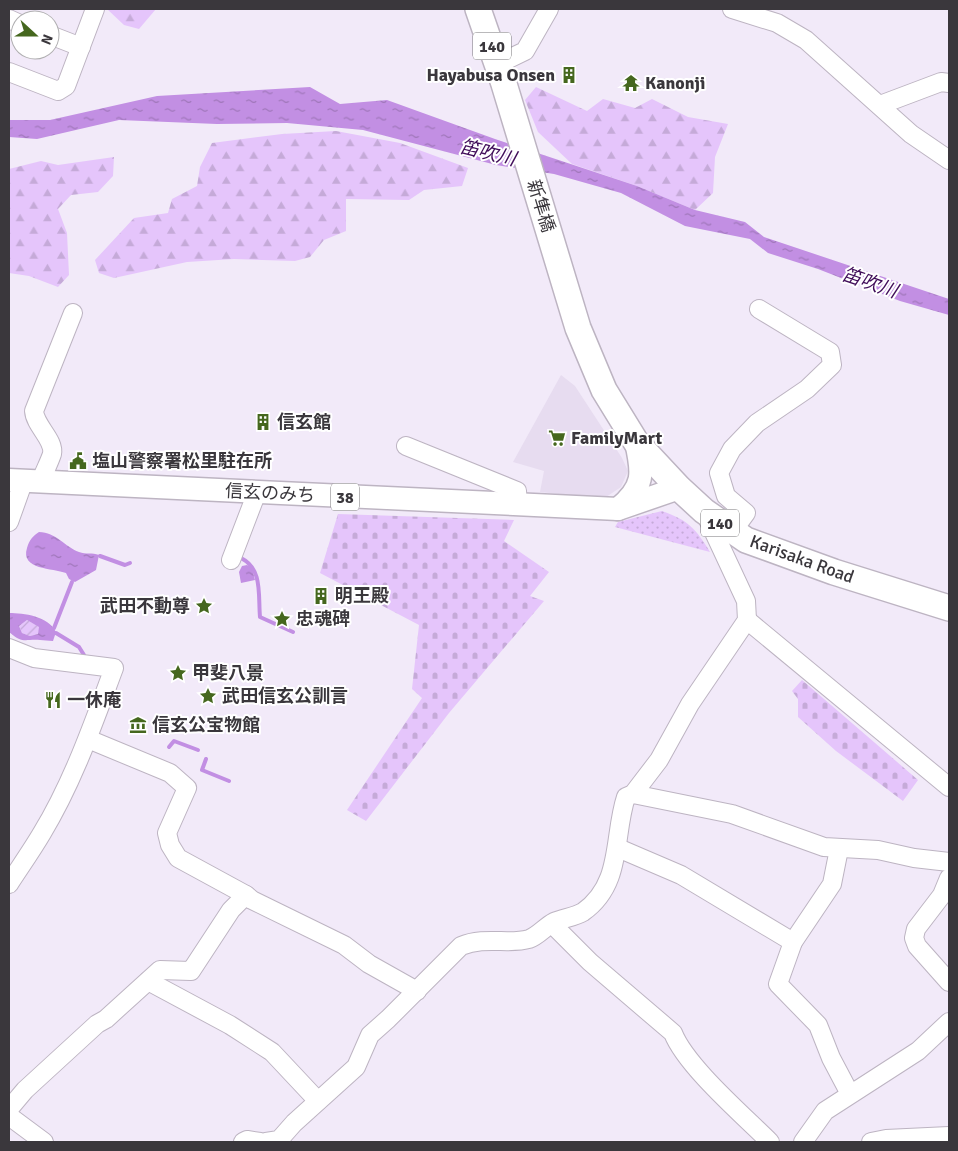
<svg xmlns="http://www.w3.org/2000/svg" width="958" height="1151" font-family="Signika,'Noto Sans JP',sans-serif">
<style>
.built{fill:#e7dcf0}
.grass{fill:url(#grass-dots)}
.forest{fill:url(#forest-firs)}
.cemetery{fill:url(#cemetery-stones)}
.garden{fill:url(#garden-furrows)}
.water{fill:url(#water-ripples);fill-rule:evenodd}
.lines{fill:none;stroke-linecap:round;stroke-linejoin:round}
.stream{stroke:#c28fe3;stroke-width:4}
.minor-casing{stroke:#bdb4c2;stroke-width:20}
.major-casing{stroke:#bdb4c2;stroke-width:25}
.highway-casing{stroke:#bdb4c2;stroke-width:28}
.minor{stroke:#fff;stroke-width:18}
.major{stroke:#fff;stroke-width:22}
.highway{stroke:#fff;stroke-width:25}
.labels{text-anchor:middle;stroke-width:4;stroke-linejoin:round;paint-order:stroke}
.shield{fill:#fff;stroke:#757376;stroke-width:1}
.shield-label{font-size:16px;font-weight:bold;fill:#3a373c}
.poi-label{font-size:18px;font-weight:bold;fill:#3a373c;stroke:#fff;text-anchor:start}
.street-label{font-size:18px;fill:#3a373c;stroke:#fff}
.water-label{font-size:19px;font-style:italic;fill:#400d59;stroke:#fff}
</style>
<defs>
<pattern id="grass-dots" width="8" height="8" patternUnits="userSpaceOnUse" patternTransform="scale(1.25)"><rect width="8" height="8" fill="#e5c5fb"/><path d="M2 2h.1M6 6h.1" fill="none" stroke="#c5aad8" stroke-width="1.8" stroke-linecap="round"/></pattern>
<pattern id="forest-firs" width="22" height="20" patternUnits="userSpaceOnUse" patternTransform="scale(1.25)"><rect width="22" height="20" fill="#e5c5fb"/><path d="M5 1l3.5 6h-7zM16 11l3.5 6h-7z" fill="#c5aad8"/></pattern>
<pattern id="cemetery-stones" width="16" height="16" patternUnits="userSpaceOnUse" patternTransform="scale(1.25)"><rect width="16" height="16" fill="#e5c5fb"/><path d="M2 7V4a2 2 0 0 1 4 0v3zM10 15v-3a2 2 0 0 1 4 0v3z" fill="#c5aad8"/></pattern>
<pattern id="garden-furrows" width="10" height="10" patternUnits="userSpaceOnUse" patternTransform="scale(1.25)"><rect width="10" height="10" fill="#e5c5fb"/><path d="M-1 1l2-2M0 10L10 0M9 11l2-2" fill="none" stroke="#c5aad8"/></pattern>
<pattern id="water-ripples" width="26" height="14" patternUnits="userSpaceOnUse" patternTransform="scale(1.25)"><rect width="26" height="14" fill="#c28fe3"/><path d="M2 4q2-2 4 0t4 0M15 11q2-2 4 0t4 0" fill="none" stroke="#9f76b9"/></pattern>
</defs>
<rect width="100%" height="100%" fill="#f2eaf9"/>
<path class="built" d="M561 375 575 386 622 458 628 471 621 487 606 497 595 498 540 492 544 471 513 462Z"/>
<path class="grass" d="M662 511C688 520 696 529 710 552L615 527 618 522Z"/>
<g class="forest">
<path d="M107 9H156L139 29 124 25Z"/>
<path d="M536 87 587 111 603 99 635 108 652 99 688 117 728 124 715 157 713 193 695 210 637 186 572 164 538 132 525 100Z"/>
<path d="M336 131 400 143 468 168 462 186 424 190 409 200 346 199V231L324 240 310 257 295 261 234 259 187 262 114 278 99 273 95 260 134 218 168 213 172 199 197 186 200 167 212 143 282 134Z"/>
<path d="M114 157 113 176 98 192 71 195 58 209 67 233 69 275 58 287 29 276 9 273V169L41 161 58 165Z"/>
</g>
<g class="cemetery">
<path d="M338 514 514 520 504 541 549 572 530 596 544 601 449 713 366 821 347 810 422 698 412 689 419 625 320 573Z"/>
<path d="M802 680 918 780 903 801 836 751 798 717V699L792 691Z"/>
</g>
<path class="garden" d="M27 620 40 627 38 634 30 636 22 633 19 626Z"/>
<g class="water">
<path d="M310 87 340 104 387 100 495 139 637 186 695 210 745 222 764 237 949 299V315L900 301 818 269 768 253 750 239 685 226 621 193 554 174 496 165 363 130 287 123 217 124 119 120 37 139 9 137V120H50L157 96Z"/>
<path d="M39 532C56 532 65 547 79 552 86 555 92 552 99 555L96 570 75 582 69 579 66 573C53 568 20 570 27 548 29 540 33 536 39 532Z"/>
<path d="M242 566 247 565 252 568 255 580 241 583 239 572Z"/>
<path d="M9 613C24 613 48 616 56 632L53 641C48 641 44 640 40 640 24 639 23 644 9 632ZM27 620 39 627 38 634 30 636 22 633 19 626Z"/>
</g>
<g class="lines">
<g class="stream">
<path d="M100 556 125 565 130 563"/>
<path d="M241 558C263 569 258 595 260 617L293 632"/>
<path d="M54 628 72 582"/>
<path d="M56 633 79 647 84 655"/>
<path d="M169 747 174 741 198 750"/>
<path d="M206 759 202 770 229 781"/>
</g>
<g class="minor-casing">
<g id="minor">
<path d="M732 9 777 23 806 40 911 134 949 160"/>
<path d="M9 19 20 24"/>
<path d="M50 35 81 47"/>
<path d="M498 64 525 51 549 9"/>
<path d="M9 72 58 91 66 86 95 9"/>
<path d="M880 105 941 82 949 83"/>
<path d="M406 446 517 491 518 504"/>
<path d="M41 481C44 472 49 463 52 454 55 440 35 426 34 411L73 313"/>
<path d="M9 522 24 480"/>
<path d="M732 532 746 513 726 496 719 473 732 449 757 423 807 389 832 365 830 352 759 309"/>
<path d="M231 560 257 492"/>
<path d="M747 620 949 787"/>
<path d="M9 648 34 658 114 668C93 724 73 782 42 833 32 850 20 867 9 884"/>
<path d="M88 739 170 773 187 788 167 833 170 845 178 858 246 895 252 900 344 945 369 964 417 991"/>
<path d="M633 794 732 814 824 847 878 850 914 858 949 862"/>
<path d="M618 848 681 875 793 942"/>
<path d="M839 849 832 884 793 942 778 984 818 1025 831 1058 850 1094"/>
<path d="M949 878 942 895 916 929 914 938 917 946 949 982"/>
<path d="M552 924 590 962 673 1033C686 1066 743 1115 770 1142"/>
<path d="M148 981 230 1025 272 1052 318 1101"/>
<path d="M9 1109 25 1090 97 1024 106 1019 160 970 191 971 231 910 246 895"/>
<path d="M9 1116 44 1142"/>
<path d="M243 1142 247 1140 260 1142"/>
<path d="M266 1142 279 1140 294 1123 356 1067 370 1035 388 1019 461 946C485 936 509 945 529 939 538 936 546 926 554 922 563 918 575 917 583 912 623 884 613 836 626 797L633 794 659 760 690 704 747 620 746 601 704 511"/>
<path d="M803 1142 825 1111 918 1051 949 1022"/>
<path d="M871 1142 886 1139 949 1136"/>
</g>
</g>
<g class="major-casing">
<g id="major">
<path d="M9 480 618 509 679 488"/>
<path d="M618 509C645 487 643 473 636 442"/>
</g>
</g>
<g class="highway-casing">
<path id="highway" d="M478 9 504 84 578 328 604 390 636 442 679 488 704 511 746 540 834 572 949 608"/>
</g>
<use href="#minor" class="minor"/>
<use href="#major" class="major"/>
<use href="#highway" class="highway"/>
</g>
<defs>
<g id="building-bare" transform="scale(1.35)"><path d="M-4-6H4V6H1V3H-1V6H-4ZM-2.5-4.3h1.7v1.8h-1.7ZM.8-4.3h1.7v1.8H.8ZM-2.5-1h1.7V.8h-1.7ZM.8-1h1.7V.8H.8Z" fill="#45671e" stroke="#fff" stroke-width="2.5" paint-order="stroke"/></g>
<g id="temple-bare" transform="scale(1.35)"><path d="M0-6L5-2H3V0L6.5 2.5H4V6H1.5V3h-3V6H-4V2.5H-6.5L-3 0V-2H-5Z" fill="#45671e" stroke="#fff" stroke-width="2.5" paint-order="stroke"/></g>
<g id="supermarket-bare" transform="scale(1.35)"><path d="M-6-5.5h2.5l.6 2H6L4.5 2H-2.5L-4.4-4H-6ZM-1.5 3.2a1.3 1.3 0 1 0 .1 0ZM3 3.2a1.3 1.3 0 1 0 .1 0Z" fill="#45671e" stroke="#fff" stroke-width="2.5" paint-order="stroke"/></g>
<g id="civic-bare" transform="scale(1.35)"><path d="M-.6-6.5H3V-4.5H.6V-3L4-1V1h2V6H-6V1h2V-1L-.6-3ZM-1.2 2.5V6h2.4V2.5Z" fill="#45671e" stroke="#fff" stroke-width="2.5" paint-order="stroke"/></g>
<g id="sight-bare" transform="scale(1.35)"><path d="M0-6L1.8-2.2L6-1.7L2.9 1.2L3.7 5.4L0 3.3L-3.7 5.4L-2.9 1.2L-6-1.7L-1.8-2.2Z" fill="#45671e" stroke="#fff" stroke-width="2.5" paint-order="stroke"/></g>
<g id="restaurant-bare" transform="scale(1.35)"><path d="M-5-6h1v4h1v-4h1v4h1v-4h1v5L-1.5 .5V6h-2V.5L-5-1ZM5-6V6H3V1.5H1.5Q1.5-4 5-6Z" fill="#45671e" stroke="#fff" stroke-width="2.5" paint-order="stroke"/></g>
<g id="museum-bare" transform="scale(1.35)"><path d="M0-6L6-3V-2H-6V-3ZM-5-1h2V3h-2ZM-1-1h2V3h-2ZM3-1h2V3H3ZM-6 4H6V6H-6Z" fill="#45671e" stroke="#fff" stroke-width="2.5" paint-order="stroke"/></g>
</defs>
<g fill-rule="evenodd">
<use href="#building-bare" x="569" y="75"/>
<use href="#temple-bare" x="631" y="83"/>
<use href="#building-bare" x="263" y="422"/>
<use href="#supermarket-bare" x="557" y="438"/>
<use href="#civic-bare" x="78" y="461"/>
<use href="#building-bare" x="321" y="596"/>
<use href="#sight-bare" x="204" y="606"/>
<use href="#sight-bare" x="282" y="619"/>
<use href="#sight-bare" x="178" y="673"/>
<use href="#sight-bare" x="208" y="696"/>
<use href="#restaurant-bare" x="53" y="700"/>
<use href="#museum-bare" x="138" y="725"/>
</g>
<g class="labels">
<g class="shield">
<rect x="473" y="32.5" width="38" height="27" rx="4"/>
<rect x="331" y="483.5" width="28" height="27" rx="4"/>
<rect x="701" y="509.5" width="38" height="27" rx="4"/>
</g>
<g class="shield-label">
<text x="492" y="52">140</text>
<text x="345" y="503">38</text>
<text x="720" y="529">140</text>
</g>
<g class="poi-label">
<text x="555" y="81" text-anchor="end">Hayabusa Onsen</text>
<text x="645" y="89">Kanonji</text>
<text x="277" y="428">信玄館</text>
<text x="571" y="444">FamilyMart</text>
<text x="92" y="467">塩山警察署松里駐在所</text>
<text x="335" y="602">明王殿</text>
<text x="190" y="612" text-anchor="end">武田不動尊</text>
<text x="296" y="625">忠魂碑</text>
<text x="192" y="679">甲斐八景</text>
<text x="222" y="702">武田信玄公訓言</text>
<text x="67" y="706">一休庵</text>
<text x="152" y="731">信玄公宝物館</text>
</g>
<g class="street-label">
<text transform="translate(541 206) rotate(73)" y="6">新隼橋</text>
<text transform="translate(270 493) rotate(3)" y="6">信玄のみち</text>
<text transform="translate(802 559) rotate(20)" y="6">Karisaka Road</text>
</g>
<g class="water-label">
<text transform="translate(488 152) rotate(14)" y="7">笛吹川</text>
<text transform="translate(870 282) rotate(19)" y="7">笛吹川</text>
</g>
</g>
<rect width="958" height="1151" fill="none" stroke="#3a373c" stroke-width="20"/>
<g transform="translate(35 35) rotate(111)"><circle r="24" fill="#ffffff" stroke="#b0afb1"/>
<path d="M0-4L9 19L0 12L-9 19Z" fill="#45671e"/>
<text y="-8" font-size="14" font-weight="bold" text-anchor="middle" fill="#3a373c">N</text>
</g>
</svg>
